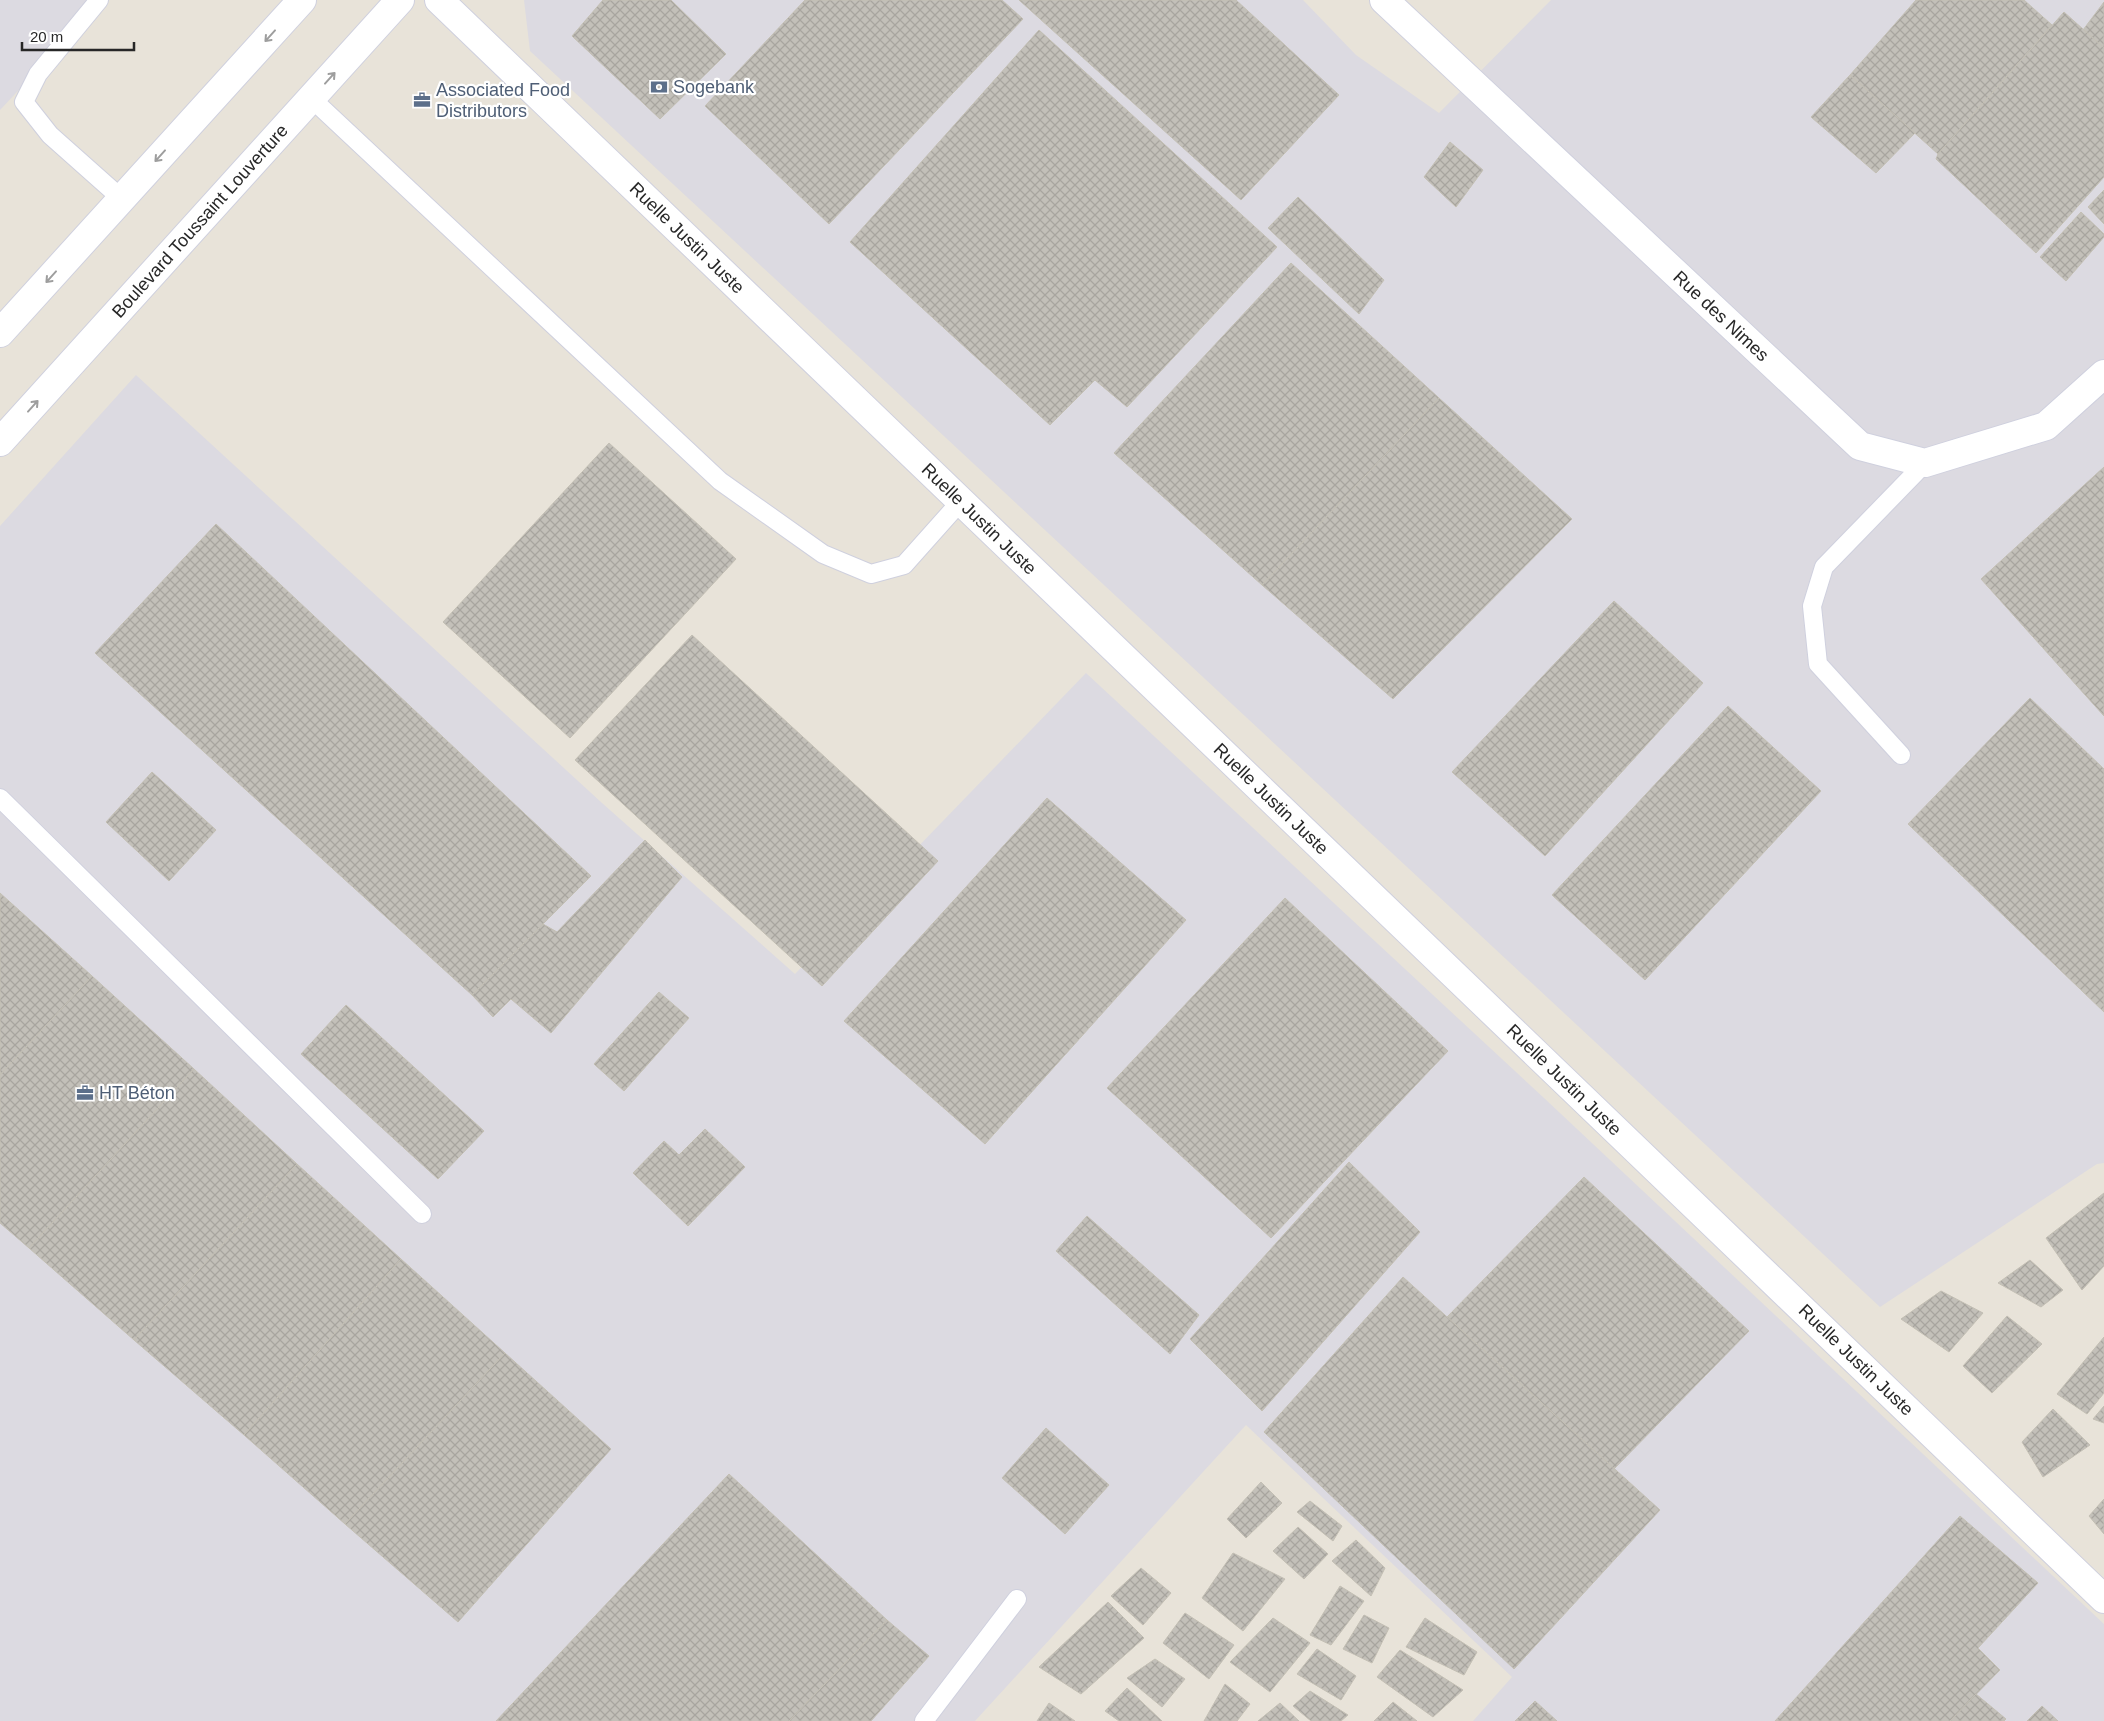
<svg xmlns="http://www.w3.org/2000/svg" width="2104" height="1721" font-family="Helvetica,sans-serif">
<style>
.industrial{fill:#dcdae1}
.building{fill:url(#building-cross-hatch);stroke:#c3bfb4}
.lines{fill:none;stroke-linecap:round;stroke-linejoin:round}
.lane-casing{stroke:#cfd0de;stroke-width:20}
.street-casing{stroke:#cfd0de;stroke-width:30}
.secondary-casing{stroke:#cfd0de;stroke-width:30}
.lane{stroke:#fff;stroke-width:18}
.street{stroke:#fff;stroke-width:28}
.secondary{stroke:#fff;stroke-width:28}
.oneway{stroke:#9e9e9e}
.labels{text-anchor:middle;stroke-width:4.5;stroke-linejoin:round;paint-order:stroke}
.service-label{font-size:18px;fill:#4e5e75;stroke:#fff;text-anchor:start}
.street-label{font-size:18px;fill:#272727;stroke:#fff}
</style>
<defs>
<pattern id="building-cross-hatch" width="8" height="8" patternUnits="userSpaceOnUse" patternTransform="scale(1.25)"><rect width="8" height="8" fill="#c3c0b9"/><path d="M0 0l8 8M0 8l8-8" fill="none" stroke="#a8a59f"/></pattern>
</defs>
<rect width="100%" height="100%" fill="#e8e3d9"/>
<g class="industrial">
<path d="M0 0H103L0 110Z"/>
<path d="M524 0H1303L1356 55 1439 113 1551 0H2104V1163L2097 1164 1880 1307 530 51Z"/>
<path d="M136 375 602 803 795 974 1086 673 1544 1098 2104 1624V1721H1473L1512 1677 1246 1425 975 1721H0V526Z"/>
</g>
<g class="building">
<path d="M603 0H671L726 54 660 119 572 36Z"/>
<path d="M805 0H1002L1023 19 829 224 705 106Z"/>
<path d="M1019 0H1236L1339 95 1241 200Z"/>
<path d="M1916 0H2024L2052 25 1938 154 1850 75Z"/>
<path d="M2104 2V48L2083 30Z"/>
<path d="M2064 12 2104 48V177L2036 253 1936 159 1938 154Z"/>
<path d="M1039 30 1277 247 1127 407 1095 380 1050 425 850 242Z"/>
<path d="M1850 75 1915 133 1876 173 1811 117Z"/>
<path d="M1450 142 1483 170 1456 207 1424 177Z"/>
<path d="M2104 190V224L2088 207Z"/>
<path d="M1298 197 1384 280 1359 314 1268 228Z"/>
<path d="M2081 212 2104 234V237L2066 281 2040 257Z"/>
<path d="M1291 263 1439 398 1262 585 1114 453Z"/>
<path d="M1439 398 1572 519 1393 699 1262 585Z"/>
<path d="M609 443 736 559 570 738 443 622Z"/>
<path d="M2104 467V716L1981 579Z"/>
<path d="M216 524 591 876 472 995 95 653Z"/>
<path d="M1614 601 1703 683 1545 856 1452 772Z"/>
<path d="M692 635 938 861 822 986 575 760Z"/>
<path d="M2030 698 2104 769V1012L1908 824Z"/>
<path d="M1728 706 1821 791 1645 980 1552 895Z"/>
<path d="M152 772 216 830 169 881 106 822Z"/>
<path d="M1047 798 1186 920 985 1144 844 1021Z"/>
<path d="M645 840 682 877 551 1033 511 999 493 1017 472 995 543 924 557 932Z"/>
<path d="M0 893 92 976 0 1075Z"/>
<path d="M1285 898 1448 1051 1271 1238 1107 1088Z"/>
<path d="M92 976 194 1069 29 1248 0 1223V1075Z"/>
<path d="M659 992 689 1018 624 1091 594 1064Z"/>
<path d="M346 1005 484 1131 438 1179 301 1054Z"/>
<path d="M194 1069 297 1164 134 1340 29 1248Z"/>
<path d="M705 1129 745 1167 688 1226 633 1173 664 1141 679 1155Z"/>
<path d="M1349 1162 1420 1232 1262 1411 1190 1339Z"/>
<path d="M297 1164 401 1259 244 1435 134 1340Z"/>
<path d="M1584 1177 1749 1331 1614 1469 1447 1317Z"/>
<path d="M2104 1193V1266L2082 1290 2046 1238Z"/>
<path d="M1087 1216 1199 1315 1170 1354 1056 1251Z"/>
<path d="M401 1259 505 1353 345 1524 244 1435Z"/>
<path d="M2030 1260 2063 1290 2041 1307 1998 1283Z"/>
<path d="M1403 1277 1660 1510 1514 1669 1264 1432Z"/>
<path d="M1941 1291 1983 1313 1949 1352 1901 1319Z"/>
<path d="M2007 1316 2042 1344 1992 1393 1963 1366Z"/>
<path d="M2104 1337V1393L2087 1414 2057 1394Z"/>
<path d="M505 1353 611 1449 458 1622 345 1524Z"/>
<path d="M2104 1406V1423L2093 1419Z"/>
<path d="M2053 1409 2090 1445 2043 1477 2022 1442Z"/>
<path d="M1046 1428 1109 1485 1065 1534 1002 1478Z"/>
<path d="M729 1474 887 1620 789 1721H496Z"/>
<path d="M1261 1482 1282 1503 1246 1538 1227 1519Z"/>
<path d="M2104 1499V1534L2089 1516Z"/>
<path d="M1310 1501 1342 1526 1333 1541 1297 1512Z"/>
<path d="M1960 1516 2038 1583 1978 1648 2000 1670 1950 1721H1775Z"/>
<path d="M1298 1527 1328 1554 1304 1579 1273 1551Z"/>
<path d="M1356 1540 1385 1568 1371 1596 1332 1561Z"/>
<path d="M1233 1553 1285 1579 1243 1631 1202 1598Z"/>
<path d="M1141 1568 1171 1593 1143 1625 1111 1596Z"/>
<path d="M1340 1586 1364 1601 1331 1645 1310 1635Z"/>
<path d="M1108 1602 1144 1638 1081 1694 1039 1667Z"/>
<path d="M1185 1613 1234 1645 1209 1679 1163 1643Z"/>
<path d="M1364 1615 1389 1628 1372 1663 1343 1649Z"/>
<path d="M1273 1618 1310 1643 1270 1692 1230 1662Z"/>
<path d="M1425 1618 1477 1652 1464 1675 1406 1647Z"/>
<path d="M887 1620 929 1656 871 1721H789Z"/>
<path d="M1317 1649 1356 1676 1341 1700 1297 1674Z"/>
<path d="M1400 1650 1463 1690 1433 1717 1377 1677Z"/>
<path d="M1155 1659 1185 1679 1162 1707 1127 1678Z"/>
<path d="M1225 1684 1250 1704 1237 1721H1204Z"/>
<path d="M1127 1688 1162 1721H1119L1105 1711Z"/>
<path d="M1310 1691 1348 1715 1341 1721H1311L1293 1706Z"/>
<path d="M1976 1694 2006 1719 2004 1721H1950Z"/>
<path d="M1535 1701 1557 1721H1515Z"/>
<path d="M1393 1702 1417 1721H1374Z"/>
<path d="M1049 1703 1075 1721H1037Z"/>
<path d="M1280 1703 1299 1721H1258Z"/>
<path d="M2042 1706 2058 1721H2027Z"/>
</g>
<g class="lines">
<g class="lane-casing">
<g id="lane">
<path d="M99 0 38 74 24 102 50 135 122 199"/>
<path d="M311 98 720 481 823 554 871 574 904 565 961 501"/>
<path d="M1901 755 1818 664 1812 606 1824 567 1925 463"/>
<path d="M0 798 422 1214"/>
<path d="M924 1721 1017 1599"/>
</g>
</g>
<g class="street-casing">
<g id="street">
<path d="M439 0 2104 1599"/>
<path d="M1384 0 1860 446 1925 463 2046 426 2104 374"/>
</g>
</g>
<g class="secondary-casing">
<g id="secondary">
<path d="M0 333 302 0"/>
<path d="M0 442 400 0"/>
</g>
</g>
<use href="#lane" class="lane"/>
<use href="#street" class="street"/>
<use href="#secondary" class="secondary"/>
</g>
<defs><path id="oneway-shaft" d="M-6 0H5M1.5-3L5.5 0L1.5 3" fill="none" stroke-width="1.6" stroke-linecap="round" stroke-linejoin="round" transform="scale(1.25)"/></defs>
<g class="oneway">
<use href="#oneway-shaft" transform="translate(270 36) rotate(132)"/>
<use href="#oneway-shaft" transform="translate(330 78) rotate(-48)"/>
<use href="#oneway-shaft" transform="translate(160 156) rotate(132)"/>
<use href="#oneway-shaft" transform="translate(51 277) rotate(132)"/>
<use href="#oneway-shaft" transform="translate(33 406) rotate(-48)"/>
</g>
<defs>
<g id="bank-bare" transform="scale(1.35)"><path d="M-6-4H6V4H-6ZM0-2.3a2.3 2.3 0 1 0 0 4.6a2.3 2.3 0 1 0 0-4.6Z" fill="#5c6f8a" stroke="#fff" stroke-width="2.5" paint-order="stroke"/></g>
<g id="office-bare" transform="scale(1.35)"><path d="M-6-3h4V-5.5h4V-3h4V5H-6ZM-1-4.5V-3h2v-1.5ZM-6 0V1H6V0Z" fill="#5c6f8a" stroke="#fff" stroke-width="2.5" paint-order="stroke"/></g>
</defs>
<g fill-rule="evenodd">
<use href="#bank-bare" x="659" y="87"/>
<use href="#office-bare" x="422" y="100"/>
<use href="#office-bare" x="85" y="1093"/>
</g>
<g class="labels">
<g class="service-label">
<text x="673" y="93">Sogebank</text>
<text x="436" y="96">Associated Food<tspan x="436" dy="21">Distributors</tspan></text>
<text x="99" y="1099">HT Béton</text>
</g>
<g class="street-label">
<text transform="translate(200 221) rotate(-48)" y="6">Boulevard Toussaint Louverture</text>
<text transform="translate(687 238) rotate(44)" y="6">Ruelle Justin Juste</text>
<text transform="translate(1721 316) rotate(43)" y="6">Rue des Nimes</text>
<text transform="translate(979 519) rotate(44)" y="6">Ruelle Justin Juste</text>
<text transform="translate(1271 799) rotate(44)" y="6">Ruelle Justin Juste</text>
<text transform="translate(1564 1080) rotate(44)" y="6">Ruelle Justin Juste</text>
<text transform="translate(1856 1360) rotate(44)" y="6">Ruelle Justin Juste</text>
</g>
</g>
<path d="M22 42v8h112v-8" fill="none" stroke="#272727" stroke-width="2.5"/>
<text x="30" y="42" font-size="15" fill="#272727" stroke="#ffffff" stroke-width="4" paint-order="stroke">20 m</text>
</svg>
